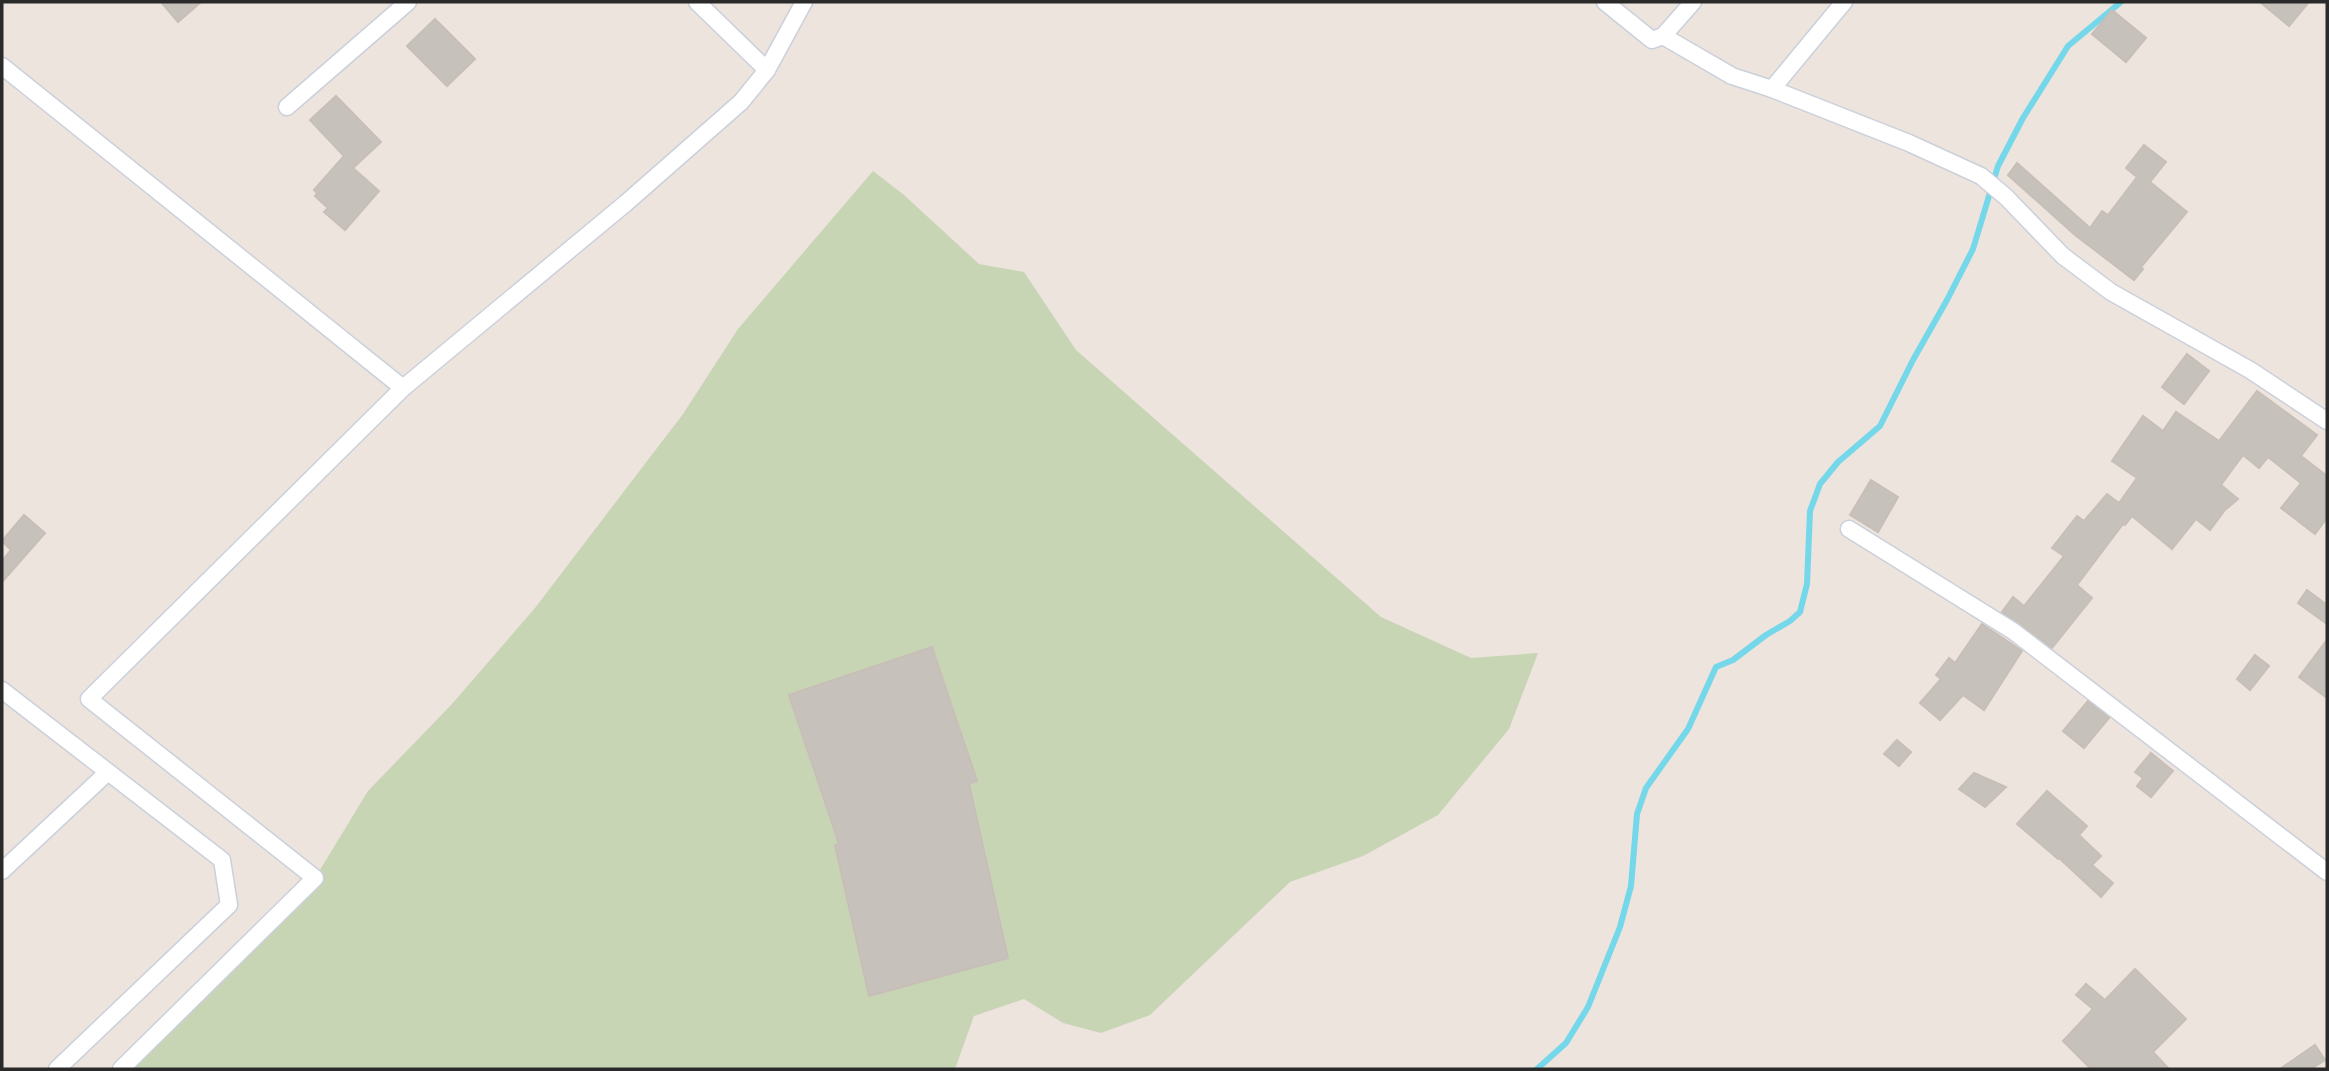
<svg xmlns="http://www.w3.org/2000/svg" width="2329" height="1071" font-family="'Archivo Narrow',sans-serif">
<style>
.cemetery{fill:#c8d5b5}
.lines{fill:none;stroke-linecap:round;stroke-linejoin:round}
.stream{stroke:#74d7ea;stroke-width:6}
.building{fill:#c7c1bc;stroke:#c7bfb7;stroke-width:2}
.street-casing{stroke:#cbd0db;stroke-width:19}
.street{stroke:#fff;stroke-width:16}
</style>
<rect width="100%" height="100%" fill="#ece4dd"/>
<path class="cemetery" d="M873 171 904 195 979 264 1024 272 1076 350 1381 617 1471 658 1538 653 1509 729 1438 815 1363 856 1290 882 1150 1015 1101 1033 1063 1023 1024 999 974 1016 955 1069H121L315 878 368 791 452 704 535 608 683 414 738 329Z"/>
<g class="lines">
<path class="stream" d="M1537 1069 1566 1043 1588 1007 1620 927 1631 886 1637 814 1646 788 1688 729 1716 667 1733 660 1766 635 1790 621 1800 612 1807 584 1810 511 1820 484 1838 462 1880 426 1913 360 1947 300 1973 249 1998 166 2023 118 2068 46 2121 2"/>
</g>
<g class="building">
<path d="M161 2H201L178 22Z"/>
<path d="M2260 2H2309L2289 26Z"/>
<path d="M2112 10 2146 38 2126 62 2092 34Z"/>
<path d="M435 19 475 59 447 86 407 46Z"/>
<path d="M336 96 381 142 353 168 379 191 345 230 324 212 328 208 315 196 317 193 314 190 344 156 310 120Z"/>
<path d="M2144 145 2166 162 2150 182 2187 212 2141 267 2143 269 2134 280 2075 235 2008 175 2017 163 2090 228 2102 211 2108 215 2137 177 2126 168Z"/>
<path d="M2187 354 2209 371 2184 404 2162 387Z"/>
<path d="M2257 391 2317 435 2301 456 2327 476V518L2315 534 2281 508 2301 483 2268 457 2259 468 2243 455 2221 485 2238 499 2225 510 2210 530 2196 519 2172 549 2132 516 2125 525 2123 524 2077 585 2092 598 2052 648 2002 612 2013 597 2024 606 2064 556 2052 548 2077 516 2084 521 2107 494 2119 503 2137 478 2112 461 2143 416 2163 431 2176 412 2219 441Z"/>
<path d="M1871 480 1898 497 1878 532 1850 515Z"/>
<path d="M24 515 45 533 2 582V561L11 550 2 541Z"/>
<path d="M2307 590 2327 605V624L2298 603Z"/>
<path d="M1982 624 2022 651 1984 710 1963 695 1940 720 1920 703 1941 679 1936 675 1949 658 1955 663Z"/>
<path d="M2327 640V698L2299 677Z"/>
<path d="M932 647 977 781 969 784 1008 958 869 996 835 845 839 844 789 695Z"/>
<path d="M2255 655 2269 666 2250 690 2237 679Z"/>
<path d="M2088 701 2109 718 2084 748 2063 731Z"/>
<path d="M1897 740 1911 752 1899 766 1884 754Z"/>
<path d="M2151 753 2173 771 2151 797 2137 786 2143 778 2135 772Z"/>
<path d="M1974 773 2006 787 1985 807 1959 789Z"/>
<path d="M2047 791 2087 826 2079 835 2101 856 2092 865 2113 883 2101 897 2059 858 2058 859 2017 824Z"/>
<path d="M2135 969 2186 1019 2153 1052 2169 1069H2091L2063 1041 2093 1009 2076 995 2086 984 2105 1000Z"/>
<path d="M2315 1045 2325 1060 2311 1069H2280Z"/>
</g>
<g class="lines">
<g class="street-casing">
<g id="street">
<path d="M697 2 767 70"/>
<path d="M1605 2 1652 40 1663 36 1732 76 1772 89 1909 143 1981 176 2006 197 2063 256 2111 292 2250 370 2327 421"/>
<path d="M1663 36 1693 2"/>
<path d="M2 66 403 388"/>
<path d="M1772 89 1844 2"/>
<path d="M287 107 408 2"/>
<path d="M1849 529 2013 631 2327 872"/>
<path d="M2 690 222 860 229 905 57 1069"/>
<path d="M2 871 108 772"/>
<path d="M121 1069 315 878 89 699 403 388 626 203 741 102 767 70 804 2"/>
</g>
</g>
<use href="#street" class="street"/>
</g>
<rect width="2329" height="1071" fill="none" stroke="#2a2a2a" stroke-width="7"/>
</svg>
